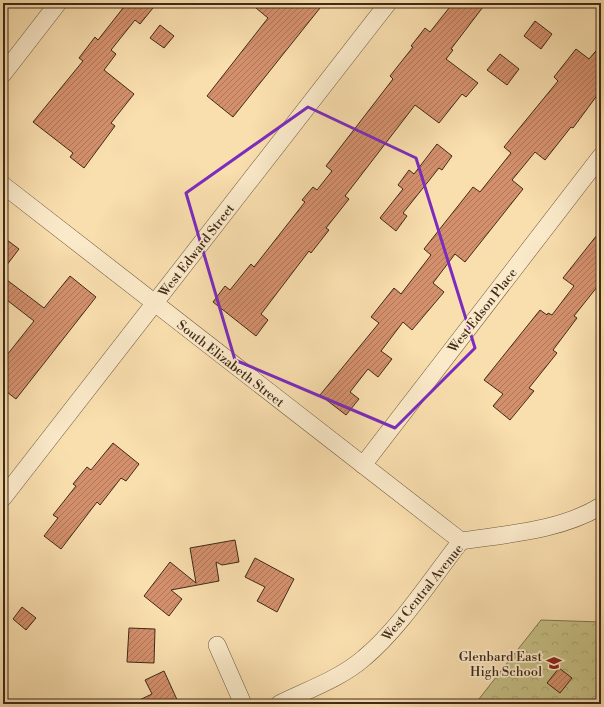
<svg xmlns="http://www.w3.org/2000/svg" width="604" height="707" font-family="'Libre Bodoni',serif">
<style>
.park{fill:url(#park-crowns);stroke:#82744e}
.building{fill:url(#building-hatch);stroke:#3f2a18}
.lines{fill:none;stroke-linecap:round;stroke-linejoin:round}
.street-casing{stroke:#6e573e;stroke-width:18}
.street{stroke:#fbeaca;stroke-width:17}
.marked{fill:none;stroke:#7b2cbf;stroke-width:3;stroke-linejoin:round}
.labels{text-anchor:middle;stroke-width:3.5;stroke-linejoin:round;paint-order:stroke}
.street-label{font-size:13px;fill:#3f2a18;stroke:#fbeaca}
.poi-label{font-size:13px;fill:#3f2a18;stroke:#fbeaca;text-anchor:end}
</style>
<defs>
<pattern id="park-crowns" width="20" height="18" patternUnits="userSpaceOnUse"><rect width="20" height="18" fill="#c5bf85"/><path d="M2 6a3 3 0 1 1 6 0M12 15a3 3 0 1 1 6 0" fill="none" stroke="#aaa472"/></pattern>
<pattern id="building-hatch" width="6" height="6" patternUnits="userSpaceOnUse"><rect width="6" height="6" fill="#d4906d"/><path d="M-1 1l2-2M0 6l6-6M5 7l2-2" fill="none" stroke="#ad7659"/></pattern>
</defs>
<rect width="100%" height="100%" fill="#f9deae"/>
<filter id="stains"><feTurbulence type="fractalNoise" baseFrequency=".005" numOctaves="4"/><feColorMatrix values="0 0 0 0 .2 0 0 0 0 .09 0 0 0 0 .02 0 0 0 .5 -.17"/></filter>
<radialGradient id="worn" r=".72"><stop offset=".6" stop-color="#630" stop-opacity="0"/><stop offset="1" stop-color="#630" stop-opacity=".3"/></radialGradient>
<path class="park" d="M541 620 601 622V704H475Z"/>
<g class="building">
<path d="M127 3H157L140 24 135 20 111 50 116 54 104 70 134 94 111 123 115 126 84 168 70 157 73 153 33 122 83 61 79 58 95 37 98 40Z"/>
<path d="M250 3H324L233 117 207 96 268 18Z"/>
<path d="M453 3H486L451 49 453 50 446 59 478 83 466 97 462 94 439 123 415 105 345 196 349 199 326 228 329 230 311 253 309 251 261 314 268 320 256 336 213 302 225 286 230 290 251 264 254 267 305 202 302 200 313 187 317 190 332 171 326 166 393 79 390 76 413 47 411 46 425 28 430 32Z"/>
<path d="M535 21 552 34 541 49 524 36Z"/>
<path d="M160 25 174 36 164 48 150 38Z"/>
<path d="M601 45V90L573 128 571 127 545 160 535 152 512 180 523 189 465 262 455 254 433 283 444 292 412 330 403 322 381 351 392 359 378 377 368 369 350 392 359 399 346 415 320 395 379 323 371 317 394 288 401 294 431 255 424 249 473 187 480 192 511 153 504 147 558 81 554 77 576 49 589 59Z"/>
<path d="M500 54 519 69 507 85 487 70Z"/>
<path d="M437 144 452 156 442 170 439 168 403 213 407 216 396 231 380 218 403 189 398 185 409 170 414 174Z"/>
<path d="M601 230V282L574 316 577 318 553 350 557 353 529 388 534 391 510 420 493 406 503 394 484 380 540 310 547 315 548 313 552 315 574 286 563 278Z"/>
<path d="M3 237 19 249 3 270Z"/>
<path d="M70 276 96 297 16 399 3 389V360L34 321 3 297V277L44 308Z"/>
<path d="M113 443 139 464 126 481 121 478 100 505 97 502 61 549 44 536 58 518 53 515 76 486 73 484 87 467 91 470Z"/>
<path d="M235 540 239 562 222 565 216 562 219 581 171 590 182 599 169 616 144 596 170 562 196 583 190 548Z"/>
<path d="M255 558 294 579 277 612 257 601 265 587 245 577Z"/>
<path d="M22 607 36 618 26 630 13 619Z"/>
<path d="M129 628 155 629 154 663 127 662Z"/>
<path d="M559 668 572 678 560 693 547 683Z"/>
<path d="M164 671 179 704H131L152 694 145 680Z"/>
</g>
<g class="lines">
<g class="street-casing">
<g id="street">
<path d="M3 74 58 3"/>
<path d="M3 185 461 541"/>
<path d="M363 465 601 156"/>
<path d="M3 498 388 3"/>
<path d="M217 645 243 704"/>
<path d="M279 704C307 690 340 679 364 658 400 628 432 578 461 541 507 534 560 531 601 506"/>
</g>
</g>
<use href="#street" class="street"/>
</g>
<path class="marked" d="M308 107 416 158 475 348 395 428 235 360 186 193Z"/>
<defs>
<g id="school-bare" transform="scale(1.2)"><path d="M0-5L7-2L0 1L-7-2ZM-4 1L0 2.5L4 1V4Q0 6-4 4Z" fill="#8f2418" stroke="#fbeaca" stroke-width="2.5" paint-order="stroke"/></g>
</defs>
<g fill-rule="evenodd">
<use href="#school-bare" x="554" y="663"/>
</g>
<g class="labels">
<g class="street-label">
<text transform="translate(196 250) rotate(-52)" y="5">West Edward Street</text>
<text transform="translate(482 310) rotate(-52)" y="5">West Edson Place</text>
<text transform="translate(231 363) rotate(38)" y="5">South Elizabeth Street</text>
<text transform="translate(422 592) rotate(-51)" y="5">West Central Avenue</text>
</g>
<g class="poi-label">
<text x="542" y="661">Glenbard East<tspan x="542" dy="15">High School</tspan></text>
</g>
</g>
<rect width="604" height="707" fill="none" stroke="#f9deae" stroke-width="16"/>
<rect x="4" y="4" width="596" height="699" fill="none" stroke="#3f2a18" stroke-width="2"/>
<rect x="8" y="8" width="588" height="691" fill="none" stroke="#3f2a18"/>
<rect width="100%" height="100%" filter="url(#stains)"/>
<rect width="100%" height="100%" fill="url(#worn)"/>
</svg>
